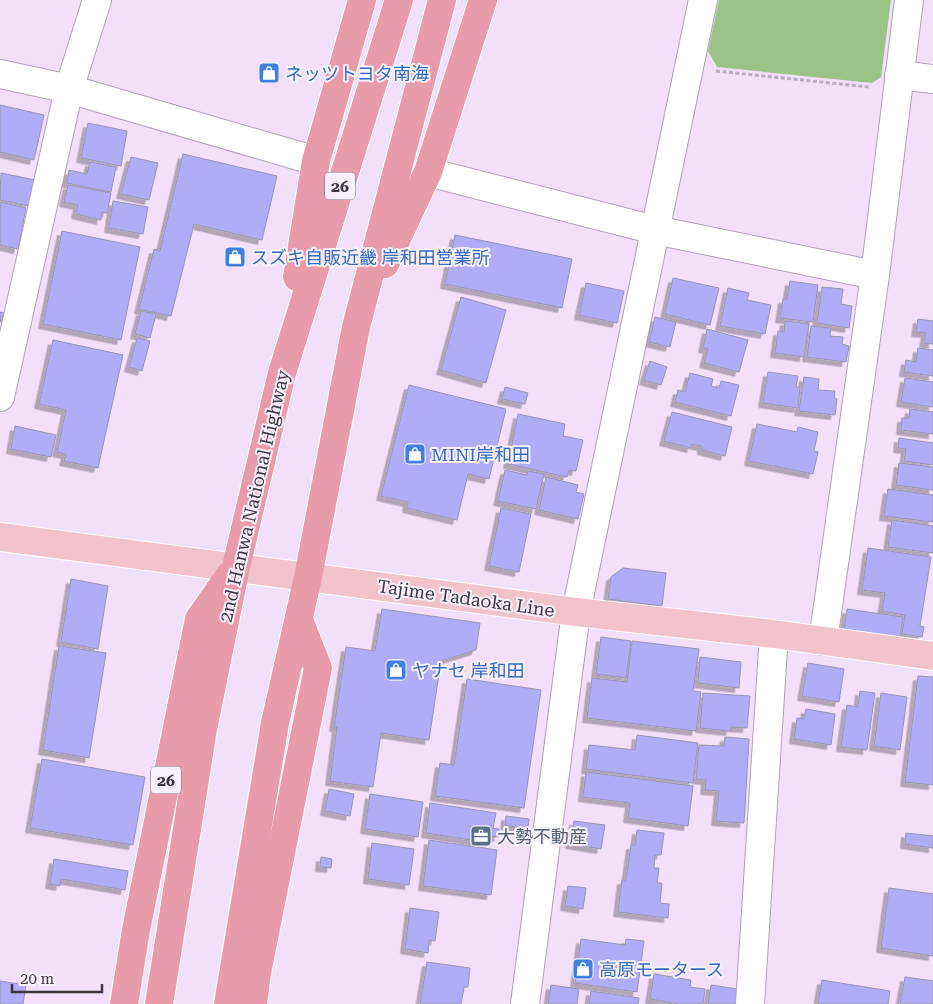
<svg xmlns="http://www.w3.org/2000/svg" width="933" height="1004" font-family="'Roboto Serif','Noto Sans JP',serif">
	<defs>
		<filter id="shadow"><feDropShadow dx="-4.5" dy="4.5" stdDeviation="0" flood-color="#0004"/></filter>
	</defs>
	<rect width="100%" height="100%" fill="#f2dffa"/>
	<!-- green -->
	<path fill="#9ac385" d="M719 0H891L881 77 872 83 717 67 708 51Z"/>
	<!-- building -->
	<g fill="#b1acf7" stroke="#9695b1" filter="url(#shadow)">
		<path d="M0 105 44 115 34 160 0 152Z"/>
		<path d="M88 123 127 131 121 166 81 158Z"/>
		<path d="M183 154 277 176 262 240 194 224 171 316 139 309 154 249 160 251Z"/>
		<path d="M131 157 158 163 149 200 121 194Z"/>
		<path d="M90 162 116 167 111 192 67 183 69 170 87 174Z"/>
		<path d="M1 173 35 180 29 206 0 200Z"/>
		<path d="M68 185 111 193 107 213 102 212 101 220 76 214 78 205 64 202Z"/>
		<path d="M113 201 148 207 143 234 109 228Z"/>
		<path d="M0 202 26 208 18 249 0 245Z"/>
		<path d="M62 231 140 247 121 340 43 324Z"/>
		<path d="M455 235 572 259 562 308 445 284Z"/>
		<path d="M673 278 719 288 710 325 665 314Z"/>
		<path d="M790 281 818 285 813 322 780 318 783 299H787Z"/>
		<path d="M586 283 624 291 617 323 579 315Z"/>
		<path d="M822 287 843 289 841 304 852 306 849 328 817 323Z"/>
		<path d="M728 288 749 293 747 300 771 305 765 334 720 326Z"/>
		<path d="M461 297 506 310 486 383 441 370Z"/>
		<path d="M141 311 156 314 150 338 135 334Z"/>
		<path d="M0 312 4 313 1 322H0Z"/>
		<path d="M655 317 676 322 670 347 649 342Z"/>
		<path d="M918 319 933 321V344L924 343 926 333 916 332Z"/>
		<path d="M785 321 809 324 804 357 775 353 778 331 784 332Z"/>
		<path d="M811 326 831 328 830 336 843 337 842 344 849 346 846 362 807 357Z"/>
		<path d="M707 329 748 340 739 372 704 363 708 349 703 348Z"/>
		<path d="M137 338 150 341 142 371 129 367Z"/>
		<path d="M53 340 123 355 98 468 64 461 66 454 57 452 66 410 39 404Z"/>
		<path d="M918 348 933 350V376L904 372 906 360 916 362Z"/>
		<path d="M650 361 667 367 661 385 644 380Z"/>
		<path d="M768 372 798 376 796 387H800L798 408 763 403Z"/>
		<path d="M690 373 713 379 711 386 719 388 721 381 739 385 731 416 675 402 678 390 685 392Z"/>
		<path d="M804 377 819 379 818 390 835 391 834 398 837 399 835 415 799 411Z"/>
		<path d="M905 378 933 382V407L901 402Z"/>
		<path d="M409 385 506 409 489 479 468 474 457 520 407 508 408 502 381 496Z"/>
		<path d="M505 387 528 393 525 404 502 399Z"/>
		<path d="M910 409 933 412V434L901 430 902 418H909Z"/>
		<path d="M672 412 732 427 725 456 702 450V446L692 444 691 448 664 441Z"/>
		<path d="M518 414 565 424 563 436 583 440 576 471 569 470 567 477 508 464Z"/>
		<path d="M757 424 797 432 798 427 818 432 814 451 818 452 813 474 749 461Z"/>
		<path d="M15 426 56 435 51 457 11 449Z"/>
		<path d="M899 438 933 443V465L904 461 906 449 898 448Z"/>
		<path d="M899 463 933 467V490L896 485Z"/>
		<path d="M505 470 527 475 528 471 544 474 536 509 498 501Z"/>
		<path d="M546 477 578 485 576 492 584 494 578 519 539 510Z"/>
		<path d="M888 489 933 495V522L884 516Z"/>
		<path d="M501 508 531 514 519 572 489 566Z"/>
		<path d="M892 520 933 526V553L888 547Z"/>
		<path d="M868 548 931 557 920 626 924 627 922 637 902 634 905 615 882 611 885 593 862 590Z"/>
		<path d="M623 568 666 573 662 606 608 599 611 577Z"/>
		<path d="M71 579 108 586 98 649 61 642Z"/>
		<path d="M382 609 480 623 476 650 441 661 429 740 381 733 373 787 330 781 337 727H334L346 647 375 651Z"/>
		<path d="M847 609 903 617 900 638 844 630Z"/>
		<path d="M601 637 631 641 626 678 596 674Z"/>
		<path d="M632 641 699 649 693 691 701 692 696 731 587 718 592 678 627 682Z"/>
		<path d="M59 646 106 653 89 758 43 750Z"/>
		<path d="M700 657 741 662 739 688 698 683Z"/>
		<path d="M808 663 844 669 839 702 802 696Z"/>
		<path d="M918 676 933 677V785L905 782Z"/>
		<path d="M467 679 541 690 524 808 435 796 440 763 454 765Z"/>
		<path d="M860 691 875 693 867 750 841 747 847 705 858 707Z"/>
		<path d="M703 693 750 696 747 728 731 727 730 731 700 728Z"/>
		<path d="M881 693 907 697 900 750 874 746Z"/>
		<path d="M806 709 835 714 831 745 794 739 797 718 804 719Z"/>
		<path d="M637 735 698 743 693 783 586 769 589 745 635 750Z"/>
		<path d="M725 737 749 739 744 823 716 821 719 791 705 790 706 780 696 779 699 745 724 746Z"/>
		<path d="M42 759 145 777 133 845 30 828Z"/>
		<path d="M586 772 693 786 688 826 628 818 630 803 583 797Z"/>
		<path d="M329 789 354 794 350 816 325 811Z"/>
		<path d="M370 794 423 802 418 837 365 829Z"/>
		<path d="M430 803 496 813 493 828 499 829 498 837 491 836 490 843 426 833Z"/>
		<path d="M506 816 529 819 528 829 505 825Z"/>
		<path d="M574 821 605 825 601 849 570 844Z"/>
		<path d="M637 830 664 833 661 855H655L654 868H659L657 883H662L660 903 669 904 668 918 618 912 622 880H626L631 845H635Z"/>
		<path d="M906 833 933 836V848L905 844Z"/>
		<path d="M429 840 497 850 491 895 423 886Z"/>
		<path d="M372 843 414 849 409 885 368 879Z"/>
		<path d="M321 857 332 859 331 868 320 867Z"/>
		<path d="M54 859 128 871 125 890 61 879 60 886 50 884Z"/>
		<path d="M568 886 586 888 583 909 565 906Z"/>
		<path d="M889 888 933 894V956L881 948Z"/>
		<path d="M410 908 439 912 435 941 429 940 428 953 405 949Z"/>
		<path d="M581 939 625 945 626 939 644 941 637 992 575 983Z"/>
		<path d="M427 962 470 968 468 987H464L461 1004H420Z"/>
		<path d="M654 974 691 980 690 987 705 989 703 1004H680L650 999Z"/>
		<path d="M905 977 933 981V1004H900Z"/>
		<path d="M822 980 890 991 888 1004H818Z"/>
		<path d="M0 981 26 985 23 1004H0Z"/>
		<path d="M551 985 579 989 577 1004H548Z"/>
		<path d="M711 985 738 989 736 1004H708Z"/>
		<path d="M591 991 639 998 638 1004H589Z"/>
	</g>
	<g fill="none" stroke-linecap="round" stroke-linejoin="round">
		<!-- minor casing -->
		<g stroke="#b2a0ba" stroke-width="30">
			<g id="minor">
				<path d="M0 74 69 89 316 161"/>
				<path d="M899 75 933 79"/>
				<path d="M428 172 655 230 875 275"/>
				<path d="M0 397 69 89 97 0"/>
				<path d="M823 641 875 275 909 0"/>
				<path d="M525 1004 576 612 703 0"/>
				<path d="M750 1004 774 634"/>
			</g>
		</g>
		<!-- major casing -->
		<g stroke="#fff" stroke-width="30">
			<path id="major" d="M0 537 576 612 774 634 933 656"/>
		</g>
		<!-- highway casing -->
		<g stroke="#fff" stroke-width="30">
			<g id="highway">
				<path d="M385 264 428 172 483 0"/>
				<path d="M297 277 316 161 362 0"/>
				<path d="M124 1004 136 930 199 619 230 575"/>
				<path d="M159 1004 203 729 236 567 282 373 399 0"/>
				<path d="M228 1004 275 723 308 577 356 327 442 0"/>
				<path d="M253 1004 257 973 318 668 299 620"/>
			</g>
		</g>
		<!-- path -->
		<path stroke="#bbabc1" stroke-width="3" stroke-dasharray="4 2.5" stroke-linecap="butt" d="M716 71 869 87"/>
		<!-- minor -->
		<use href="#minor" stroke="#fff" stroke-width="28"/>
		<!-- major -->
		<use href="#major" stroke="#f1c4cd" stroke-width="28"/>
		<!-- highway -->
		<use href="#highway" stroke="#e89cab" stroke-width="28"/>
	</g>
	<!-- icons -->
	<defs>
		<g id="shop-square" transform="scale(1.125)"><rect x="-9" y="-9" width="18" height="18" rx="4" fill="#3f7fe0" stroke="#f8f1fc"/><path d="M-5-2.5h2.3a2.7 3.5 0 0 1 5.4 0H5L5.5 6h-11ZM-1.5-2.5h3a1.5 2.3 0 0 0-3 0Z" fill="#fff"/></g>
		<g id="office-square" transform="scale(1.125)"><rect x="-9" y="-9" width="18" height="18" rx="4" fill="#5c6f8a" stroke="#f8f1fc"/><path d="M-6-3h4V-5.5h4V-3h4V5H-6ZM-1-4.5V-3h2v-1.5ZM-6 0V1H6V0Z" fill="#fff"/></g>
	</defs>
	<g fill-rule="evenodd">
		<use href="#shop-square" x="269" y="73"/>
		<use href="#shop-square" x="235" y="257"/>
		<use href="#shop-square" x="415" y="454"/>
		<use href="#shop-square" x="396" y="670"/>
		<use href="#office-square" x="481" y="836"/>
		<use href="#shop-square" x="583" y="969"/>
	</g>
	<g text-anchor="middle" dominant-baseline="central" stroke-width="4" stroke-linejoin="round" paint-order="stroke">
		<!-- shield labels -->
		<g fill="#f8f1fc" stroke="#756d78" stroke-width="1">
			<rect x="325" y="172.5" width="30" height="27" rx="4"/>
			<rect x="151" y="766.5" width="30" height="27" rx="4"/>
		</g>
		<g font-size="16" font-weight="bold" fill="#3d3540">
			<text x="340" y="186">26</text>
			<text x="166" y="780">26</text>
		</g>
		<!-- shop labels -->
		<g font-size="18" fill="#366cbe" stroke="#f8f1fc" text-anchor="start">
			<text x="285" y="73">ネッツトヨタ南海</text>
			<text x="251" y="257">スズキ自販近畿 岸和田営業所</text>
			<text x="431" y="454">MINI岸和田</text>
			<text x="412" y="670">ヤナセ 岸和田</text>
			<text x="599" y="969">高原モータース</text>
		</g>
		<!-- street labels -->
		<g font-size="18" fill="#3d3540" stroke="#f8f1fc">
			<text transform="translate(254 496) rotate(-77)">2nd Hanwa National Highway</text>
			<text transform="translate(466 598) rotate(8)">Tajime Tadaoka Line</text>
		</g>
		<!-- service labels -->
		<g font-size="18" fill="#4e5e75" stroke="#f8f1fc" text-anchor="start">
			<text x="497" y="836">大勢不動産</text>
		</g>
	</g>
	<!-- scale -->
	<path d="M12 984v8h90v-8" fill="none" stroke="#3d3540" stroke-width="2.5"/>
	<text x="20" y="984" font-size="15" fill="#3d3540" stroke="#f8f1fc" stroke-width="4" paint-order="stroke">20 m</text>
</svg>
